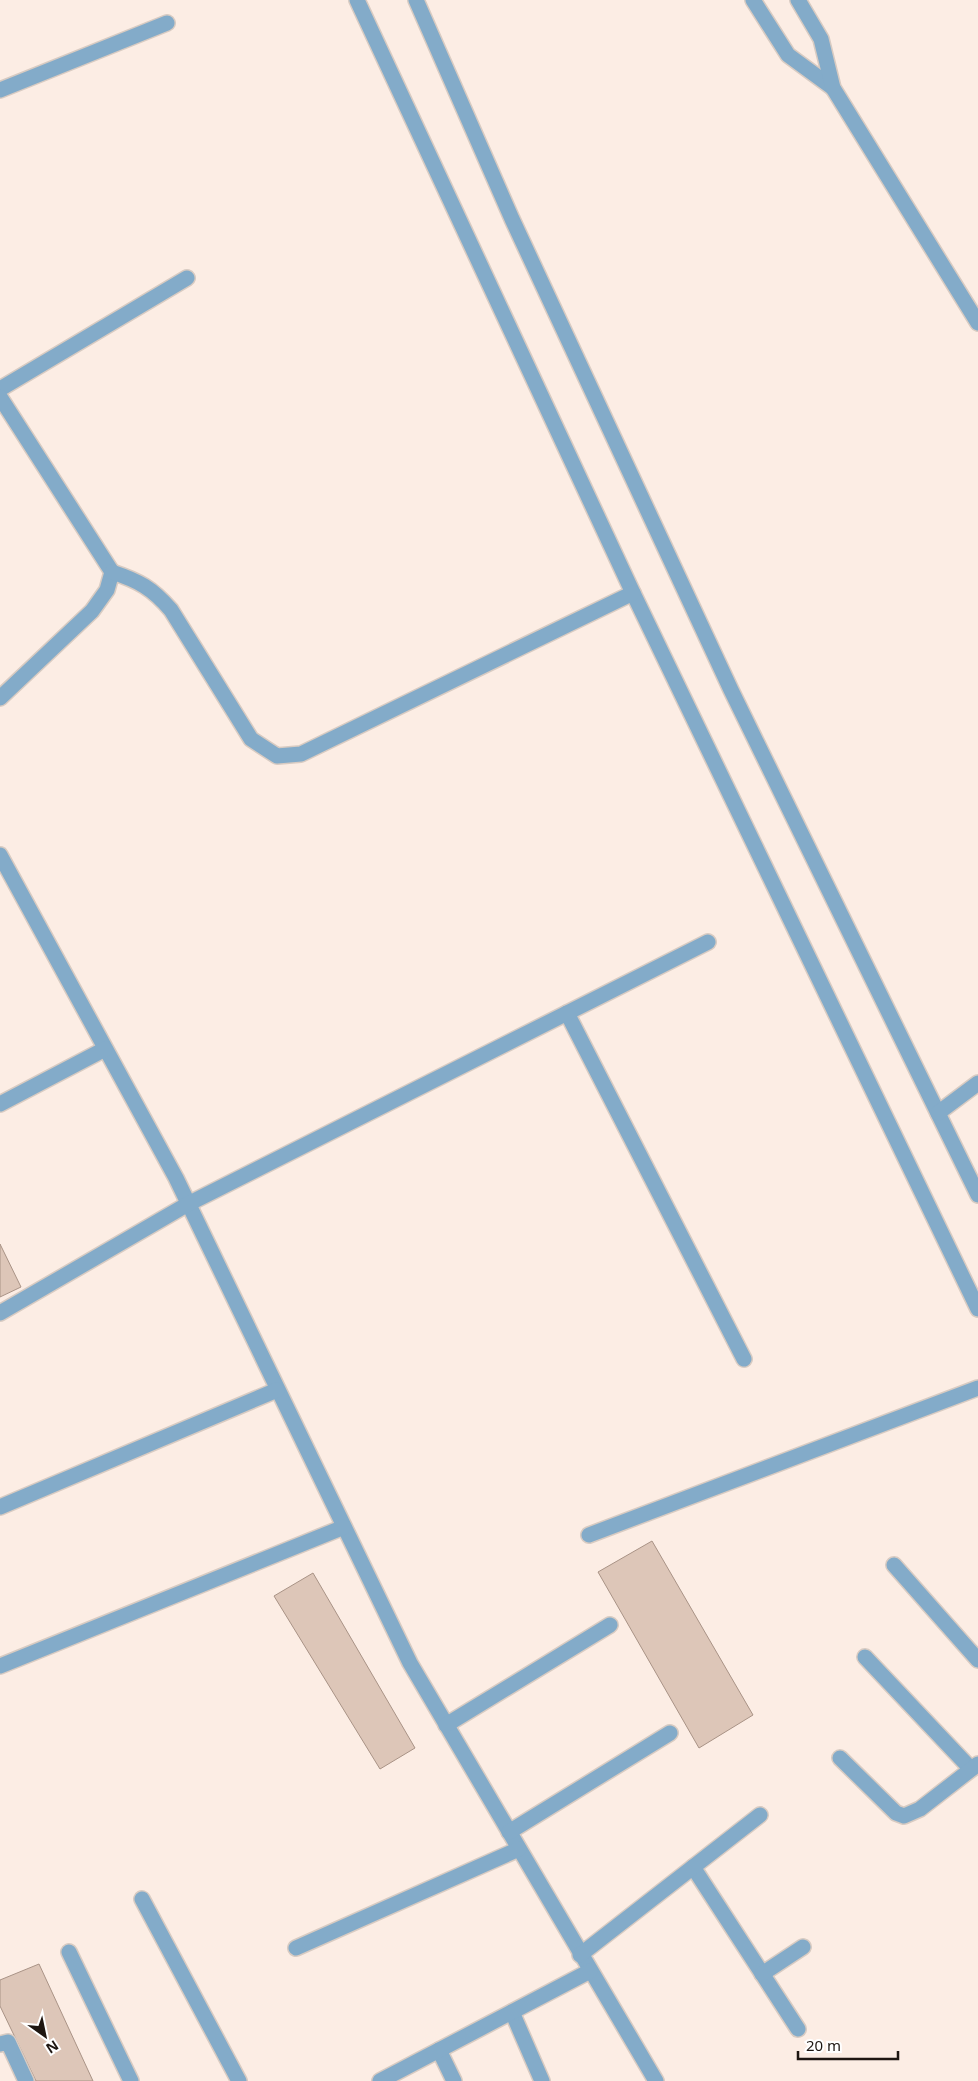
<svg xmlns="http://www.w3.org/2000/svg" width="978" height="2081" font-family="'Noto Sans',sans-serif">
	<rect width="100%" height="100%" fill="#fcede4"/>
	<!-- building -->
	<g fill="#ddc6b8" stroke="#a99386">
		<path d="M0 1244 21 1287 0 1297Z"/>
		<path d="M652 1541 753 1715 699 1748 598 1572Z"/>
		<path d="M313 1573 415 1748 380 1769 274 1596Z"/>
		<path d="M39 1964 93 2081H36L0 2006V1980Z"/>
	</g>
	<g fill="none" stroke-linecap="round" stroke-linejoin="round">
		<!-- minor casing -->
		<g stroke="#d8cbc2" stroke-width="18">
			<g id="minor">
				<path d="M357 0 633 593 978 1309"/>
				<path d="M416 0 512 219 731 690 978 1195"/>
				<path d="M753 0 788 55 833 88"/>
				<path d="M798 0 821 39 833 88 978 323"/>
				<path d="M0 90 167 23"/>
				<path d="M0 389 187 278"/>
				<path d="M0 397 112 572 107 590 92 611 0 698"/>
				<path d="M112 572C139 581 152 588 171 610L251 739 277 756 301 754 633 593"/>
				<path d="M0 855 176 1178 410 1663 656 2081"/>
				<path d="M567 1013 744 1359"/>
				<path d="M0 1104 105 1049"/>
				<path d="M938 1113 978 1083"/>
				<path d="M0 1313 188 1204 708 942"/>
				<path d="M0 1507 277 1390"/>
				<path d="M589 1535 978 1388"/>
				<path d="M894 1565 978 1660"/>
				<path d="M865 1657 971 1769"/>
				<path d="M0 1666 344 1527"/>
				<path d="M446 1725 610 1625"/>
				<path d="M840 1758 896 1813 904 1816 920 1809 978 1764"/>
				<path d="M509 1832 670 1733"/>
				<path d="M693 1867 798 2029"/>
				<path d="M142 1899 239 2081"/>
				<path d="M296 1948 519 1849"/>
				<path d="M69 1952 131 2081"/>
				<path d="M580 1955 760 1815"/>
				<path d="M762 1974 803 1947"/>
				<path d="M512 2012 542 2081"/>
				<path d="M0 2044 8 2042 26 2081"/>
				<path d="M439 2050 454 2081"/>
				<path d="M380 2081 590 1971"/>
			</g>
		</g>
		<!-- minor -->
		<use href="#minor" stroke="#83abc9" stroke-width="15"/>
	</g>
	<!-- north arrow -->
	<g transform="translate(45 2036) rotate(147)" stroke="#ffffff" stroke-width="4" paint-order="stroke">
	<path d="M0-4L9 19L0 12L-9 19Z" fill="#1e1611"/>
	<text y="-8" font-size="14" font-weight="bold" text-anchor="middle" fill="#1e1611">N</text>
	</g>
	<!-- scale -->
	<path d="M798 2051v8h100v-8" fill="none" stroke="#1e1611" stroke-width="2.5"/>
	<text x="806" y="2051" font-size="15" fill="#1e1611" stroke="#ffffff" stroke-width="4" paint-order="stroke">20 m</text>
</svg>
